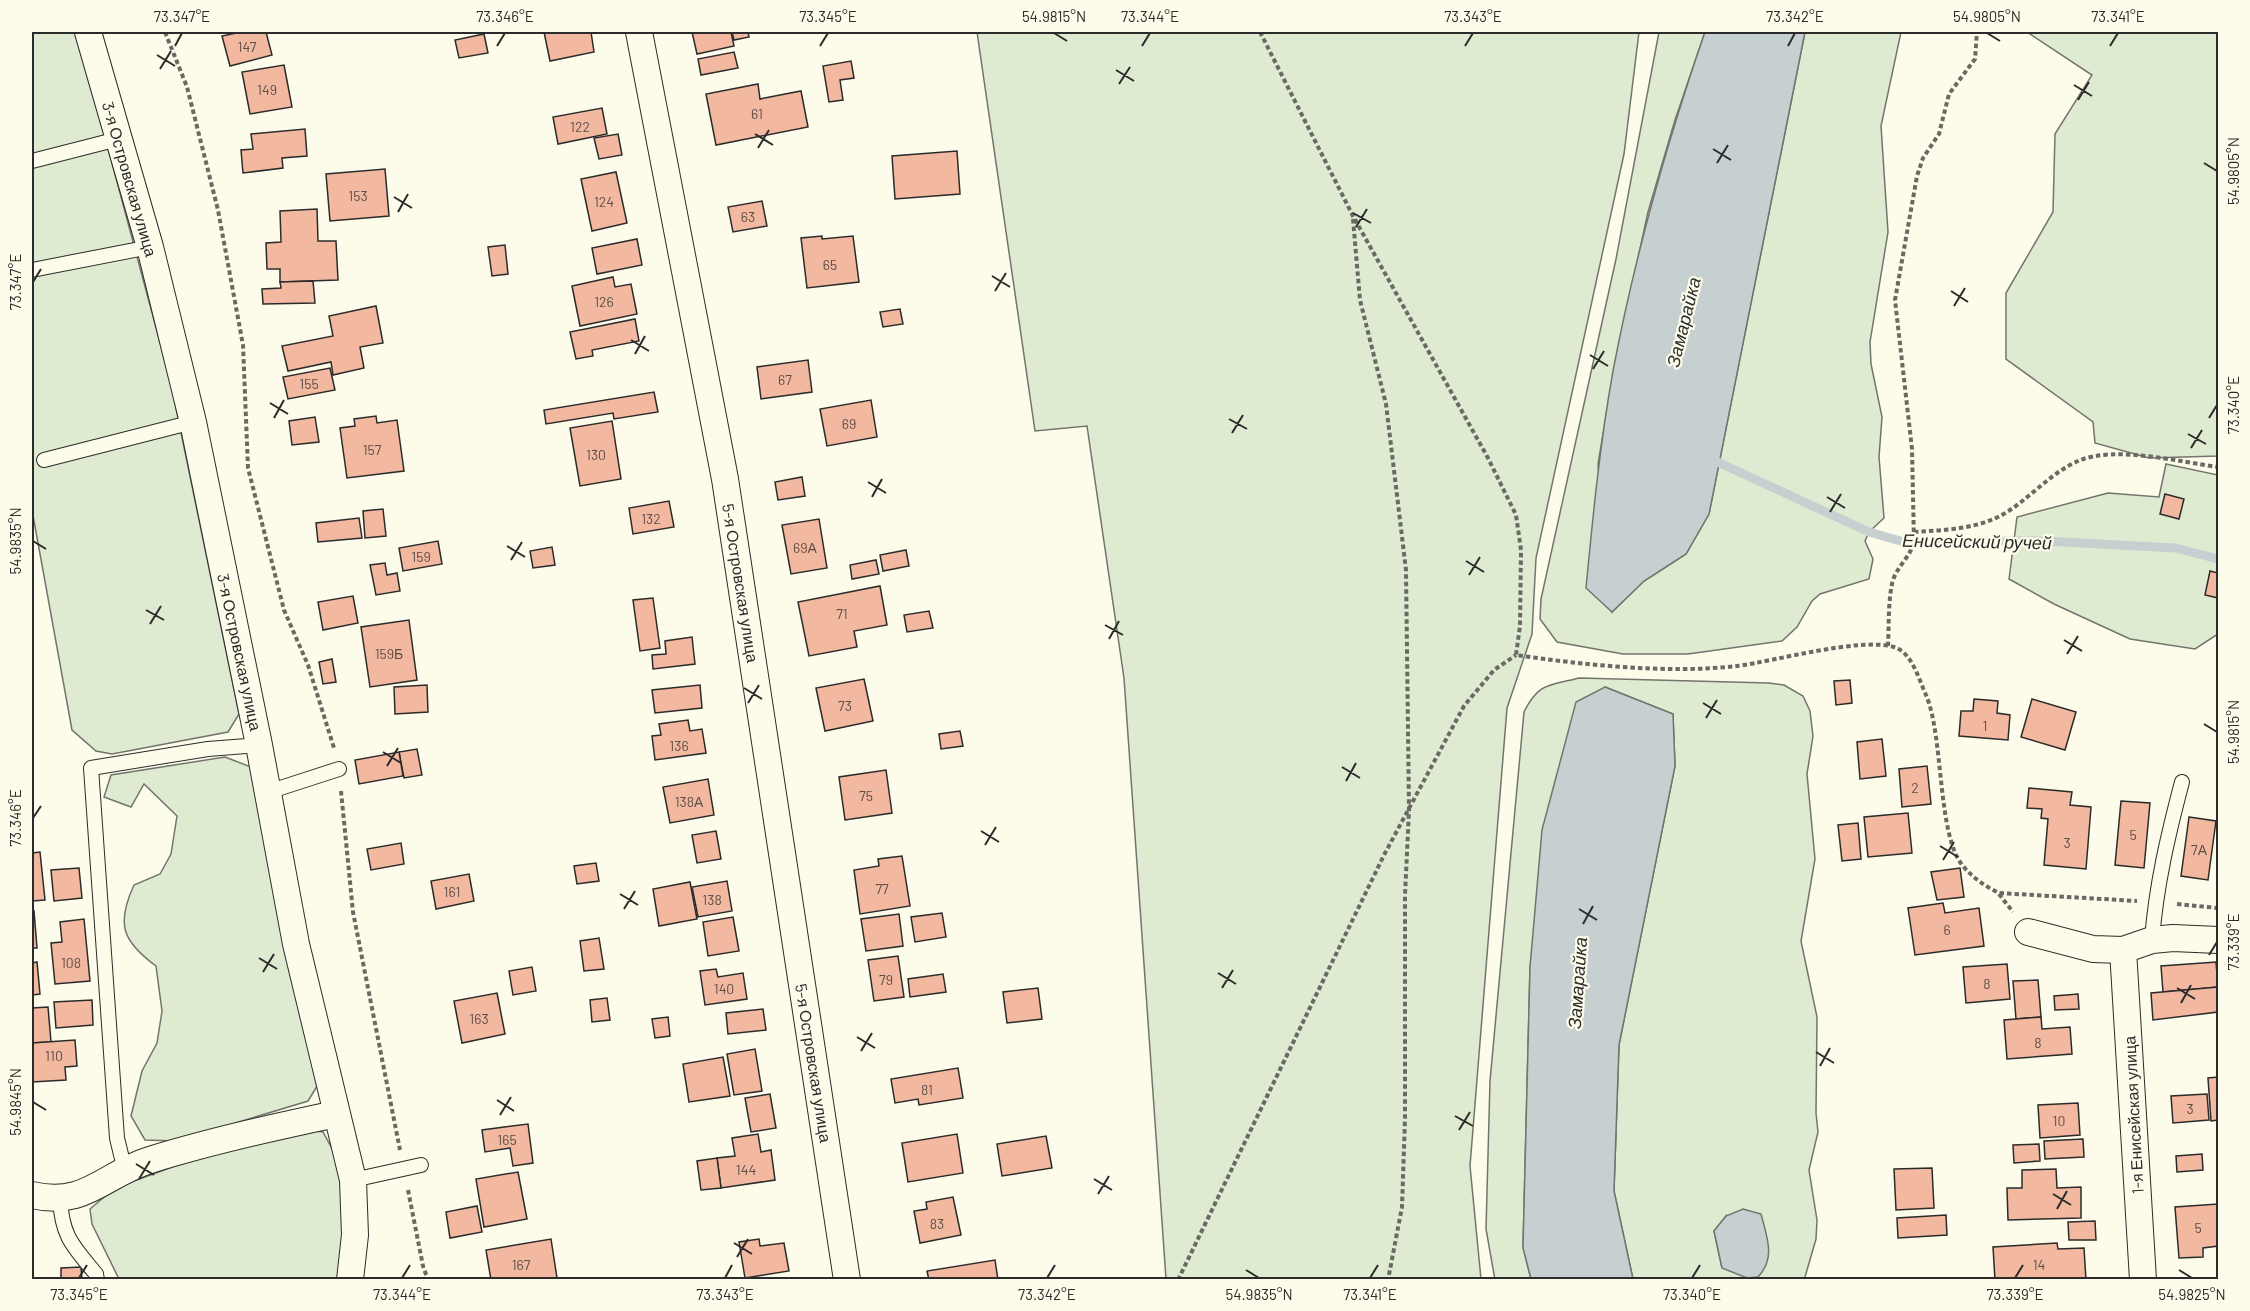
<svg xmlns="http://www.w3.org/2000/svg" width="2250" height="1311" font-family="Barlow,sans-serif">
	<rect width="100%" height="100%" fill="#fdfbea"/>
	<!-- green -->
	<g fill="#deebd1" stroke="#74746e" stroke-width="1.5" fill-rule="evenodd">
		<path d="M32 32H77L171 384 239 714 228 732 112 754 96 751 72 730 32 510Z"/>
		<path d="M977 32H1639L1624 154 1536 558 1532 634 1507 708 1470 1166 1481 1279H1166L1124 678 1087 426 1035 431Z"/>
		<path d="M1659 32H1705L1675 120 1648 212 1614 369 1598 464 1612 612 1644 581 1686 554 1709 514 1805 32H1901L1881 126 1888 232 1870 342 1871 364 1882 417 1879 457 1884 518 1869 532 1865 541 1873 559 1869 579 1820 594 1812 601 1797 627 1782 641 1688 654H1623L1557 642 1540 619 1541 599 1616 259Z"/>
		<path d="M2027 32H2218V456L2149 458 2095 443 2093 422 2006 359V293L2053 212 2055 134 2092 75Z"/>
		<path d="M2166 464 2218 475V634L2195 649 2130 639 2054 604 2009 579 2017 517 2108 493 2159 497Z"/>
		<path d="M1579 678 1769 683 1784 685 1803 696 1810 711 1813 736 1807 774 1815 859 1801 941 1817 1017 1816 1113 1818 1132 1809 1170 1817 1220 1816 1239 1805 1277 1807 1279H1633L1614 1191 1619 1045 1675 766 1673 714 1605 687 1530 967 1523 1247 1531 1279 1495 1280 1486 1229 1490 1081 1524 712C1539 682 1549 686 1579 678ZM1726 1216 1722 1268 1714 1231Z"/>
		<path d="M225 757 251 767 319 1083 308 1101 176 1141 145 1140 131 1116 142 1071 157 1043 162 1011 156 966C122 941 116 924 134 885L160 874 171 854 177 816 144 784 131 807 104 797 111 775Z"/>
		<path d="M303 1129 323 1132 337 1158 344 1199 342 1279H119L92 1224 90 1209 115 1188 175 1166Z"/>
	</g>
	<!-- water -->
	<g fill="#c7d0d0" stroke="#74746e" stroke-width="1.5">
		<path d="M1705 32H1805L1709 514 1686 554 1644 581 1612 612 1586 588C1593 515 1600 443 1613 371 1635 255 1667 142 1705 32Z"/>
		<path d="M1605 687 1673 714 1675 766 1619 1045 1614 1191 1633 1279H1531L1523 1248 1530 967 1542 830 1576 702Z"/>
		<path d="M1743 1209 1761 1214C1767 1237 1776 1258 1758 1277L1747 1278 1722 1268 1714 1231 1726 1216Z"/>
	</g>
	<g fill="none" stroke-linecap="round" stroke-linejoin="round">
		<!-- stream -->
		<path stroke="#c7d0d0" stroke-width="9" d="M1709 458 1869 532 1904 542 2043 541 2176 548 2218 559"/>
	</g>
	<!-- building -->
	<g fill="#f2b8a0" stroke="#2b2b2b" stroke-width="1.5">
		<path d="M241 32H266L272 55 230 66 222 36Z"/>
		<path d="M544 32H591L594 52 550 61Z"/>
		<path d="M692 32H731L734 46 697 54Z"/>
		<path d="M732 32H748L749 37 734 40Z"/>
		<path d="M484 34 488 53 459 58 455 40Z"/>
		<path d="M734 52 738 68 701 75 698 59Z"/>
		<path d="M851 61 854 78 840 80 843 100 829 102 823 66Z"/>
		<path d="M284 65 292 107 250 114 242 72Z"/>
		<path d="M758 84 760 99 801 91 808 127 716 145 706 94Z"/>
		<path d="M602 108 607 134 558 144 553 117Z"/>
		<path d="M305 129 307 156 282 158 283 168 243 173 241 150 253 149 251 134Z"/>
		<path d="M618 134 622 155 599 159 594 138Z"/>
		<path d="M957 151 960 194 895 199 892 156Z"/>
		<path d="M385 169 389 216 330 221 326 174Z"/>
		<path d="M616 172 627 223 592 231 581 179Z"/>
		<path d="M762 201 767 226 733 232 728 207Z"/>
		<path d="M317 209 318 241H336L338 280 280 282V269H267L266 243 281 242 280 211Z"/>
		<path d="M822 236V239L853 236 859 282 807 288 801 238Z"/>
		<path d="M637 239 642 265 597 274 592 248Z"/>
		<path d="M505 245 508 274 492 276 488 247Z"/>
		<path d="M613 277 615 287 631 284 637 314 580 326 572 286Z"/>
		<path d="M313 281 315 303 263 304 262 289 281 288 280 282Z"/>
		<path d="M376 306 383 343 360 347 364 368 333 375 331 362 288 371 282 346 333 336 329 316Z"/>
		<path d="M900 309 903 324 883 327 880 312Z"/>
		<path d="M635 319 639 341 592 350 593 356 576 359 570 332Z"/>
		<path d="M808 360 812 392 761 399 757 367Z"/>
		<path d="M330 368 335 390 288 399 283 377Z"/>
		<path d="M654 392 658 412 614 419 613 413 546 424 544 410Z"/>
		<path d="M871 400 877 437 827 446 820 409Z"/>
		<path d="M376 416 377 423 397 420 404 471 347 478 340 428 355 426 354 419Z"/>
		<path d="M315 417 319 442 292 445 289 421Z"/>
		<path d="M612 421 621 479 580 486 570 428Z"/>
		<path d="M802 477 805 496 778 500 775 482Z"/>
		<path d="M2165 494 2184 499 2179 519 2160 514Z"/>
		<path d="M669 501 674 527 633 534 629 508Z"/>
		<path d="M383 509 386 536 365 538 363 511Z"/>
		<path d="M359 518 362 538 318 542 316 523Z"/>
		<path d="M819 519 827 568 791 574 782 525Z"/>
		<path d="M438 541 442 564 403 571 399 548Z"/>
		<path d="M552 547 555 565 533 568 530 551Z"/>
		<path d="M906 550 909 566 883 571 880 555Z"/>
		<path d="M876 560 879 574 852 579 850 565Z"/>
		<path d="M385 563 387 575 397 573 400 591 376 595 370 565Z"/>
		<path d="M2210 571 2218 573V598L2205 595Z"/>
		<path d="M880 586 887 625 854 631 857 647 809 656 798 602Z"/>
		<path d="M353 596 358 623 323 630 318 602Z"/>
		<path d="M653 598 660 648 640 651 633 600Z"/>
		<path d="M929 611 933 628 907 632 904 615Z"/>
		<path d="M409 620 417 680 370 687 361 627Z"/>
		<path d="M692 637 695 664 653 669 652 655 666 654 665 641Z"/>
		<path d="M332 659 336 682 323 684 319 662Z"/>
		<path d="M864 679 873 721 825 731 816 688Z"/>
		<path d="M1850 680 1852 703 1836 705 1834 681Z"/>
		<path d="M427 685 428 712 395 714 394 687Z"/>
		<path d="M700 685 702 708 655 713 652 690Z"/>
		<path d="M1974 699 1998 701 1997 713 2010 715 2008 740 1959 736 1961 711H1973Z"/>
		<path d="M2032 699 2076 712 2065 750 2021 737Z"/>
		<path d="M688 720 690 731 702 729 706 753 655 760 652 736 661 735 659 724Z"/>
		<path d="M960 731 963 746 941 749 939 734Z"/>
		<path d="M1882 739 1886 776 1860 779 1857 742Z"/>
		<path d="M417 749 422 775 404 778 399 752Z"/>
		<path d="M399 752 403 776 359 784 355 760Z"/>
		<path d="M1927 766 1931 804 1902 807 1899 769Z"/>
		<path d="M886 770 892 813 845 820 839 777Z"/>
		<path d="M708 779 714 815 670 823 663 787Z"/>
		<path d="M2029 788 2072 792 2070 805 2091 807 2086 869 2044 865 2048 819 2041 818 2042 809 2027 808Z"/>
		<path d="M2121 801 2150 803 2144 868 2115 865Z"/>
		<path d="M1908 813 1912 853 1868 857 1864 817Z"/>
		<path d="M2189 817 2216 821 2208 880 2181 876Z"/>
		<path d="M1858 823 1861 859 1842 861 1838 825Z"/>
		<path d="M716 831 721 859 697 863 692 835Z"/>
		<path d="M401 843 404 864 371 870 367 849Z"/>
		<path d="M40 852 45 900 32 901V853Z"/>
		<path d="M902 856 910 906 860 914 854 870 879 866 878 859Z"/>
		<path d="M596 863 599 881 577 884 574 866Z"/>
		<path d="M79 868 82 898 54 901 51 870Z"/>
		<path d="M1960 868 1964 897 1937 900 1931 872Z"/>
		<path d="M469 874 474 901 436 909 431 881Z"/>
		<path d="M727 881 732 911 698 917 692 887Z"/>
		<path d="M690 882 697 919 659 926 653 889Z"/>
		<path d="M1943 903 1945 913 1979 908 1984 946 1915 955 1908 908Z"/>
		<path d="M34 911 37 948H32V912Z"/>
		<path d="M942 913 946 937 915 942 911 917Z"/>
		<path d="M899 914 903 946 866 951 861 919Z"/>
		<path d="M733 917 739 951 708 956 703 922Z"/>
		<path d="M84 919 90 981 55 984 51 943 62 942 60 922Z"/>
		<path d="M599 938 604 969 584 971 580 941Z"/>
		<path d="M898 956 904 997 874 1001 868 960Z"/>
		<path d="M37 962 40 994 32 995V963Z"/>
		<path d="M2216 962 2218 987 2163 992 2161 966Z"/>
		<path d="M2007 964 2010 999 1966 1003 1963 967Z"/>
		<path d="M532 967 536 991 513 995 509 971Z"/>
		<path d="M716 969 718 977 743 973 747 999 705 1005 700 971Z"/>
		<path d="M943 974 946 992 910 997 908 979Z"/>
		<path d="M2038 980 2041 1017 2016 1019 2013 981Z"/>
		<path d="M2218 987V1012L2153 1020 2151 993Z"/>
		<path d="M1038 988 1042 1019 1007 1023 1003 992Z"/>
		<path d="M497 993 505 1034 462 1043 454 1001Z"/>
		<path d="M2078 994 2079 1009 2055 1010 2054 996Z"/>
		<path d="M607 998 610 1020 592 1022 590 1000Z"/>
		<path d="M92 1000 93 1025 56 1028 54 1002Z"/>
		<path d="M48 1007 51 1042 32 1043V1008Z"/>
		<path d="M763 1009 766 1030 728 1034 726 1013Z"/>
		<path d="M668 1017 670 1036 655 1038 652 1019Z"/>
		<path d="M2041 1017 2042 1029 2070 1027 2072 1054 2007 1059 2004 1020Z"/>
		<path d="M75 1040 77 1066 65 1067 66 1080 32 1082V1043Z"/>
		<path d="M755 1049 762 1091 734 1095 727 1054Z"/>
		<path d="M723 1057 730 1096 689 1102 683 1064Z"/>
		<path d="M958 1068 963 1098 919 1105 918 1099 895 1103 891 1079Z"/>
		<path d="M2218 1077V1120L2211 1121 2208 1078Z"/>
		<path d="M770 1094 776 1128 751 1132 745 1098Z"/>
		<path d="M2207 1094 2209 1120 2173 1123 2171 1096Z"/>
		<path d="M2078 1103 2080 1135 2040 1138 2038 1105Z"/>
		<path d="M528 1124 533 1163 513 1166 510 1148 485 1152 482 1130Z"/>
		<path d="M758 1134 761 1152 771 1150 775 1180 721 1188 717 1158 735 1156 732 1138Z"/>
		<path d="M957 1134 963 1173 908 1182 902 1143Z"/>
		<path d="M1046 1136 1052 1168 1002 1176 997 1144Z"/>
		<path d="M2083 1139 2084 1157 2045 1159 2044 1141Z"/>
		<path d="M2039 1144 2040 1161 2014 1163 2013 1145Z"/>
		<path d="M2202 1154 2203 1170 2177 1172 2176 1156Z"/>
		<path d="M717 1158 721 1188 701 1190 697 1161Z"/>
		<path d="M1932 1168 1934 1208 1896 1210 1894 1169Z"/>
		<path d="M2056 1169 2057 1188 2081 1187V1218L2008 1220 2007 1188H2022V1170Z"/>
		<path d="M518 1172 527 1219 484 1227 476 1179Z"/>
		<path d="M953 1197 961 1235 920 1243 914 1211 927 1209 926 1202Z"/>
		<path d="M2218 1204V1246L2203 1248V1257L2179 1258 2175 1207Z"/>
		<path d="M477 1206 482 1232 450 1238 446 1212Z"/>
		<path d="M1946 1215 1947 1235 1898 1238 1897 1218Z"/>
		<path d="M2095 1221 2096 1240H2069L2068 1222Z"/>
		<path d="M551 1239 557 1278 491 1280 486 1250Z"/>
		<path d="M759 1239 760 1246 784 1243 789 1271 745 1278 739 1242Z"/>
		<path d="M2057 1243 2058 1249 2084 1248 2086 1280H1995L1993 1247Z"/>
		<path d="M995 1260 998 1280H929L927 1271Z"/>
		<path d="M81 1267 82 1280H61V1268Z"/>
	</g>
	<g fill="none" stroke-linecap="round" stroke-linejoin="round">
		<!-- lane casing -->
		<g stroke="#2b2b2b" stroke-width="16">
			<g id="lane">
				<path d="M32 161 118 139"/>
				<path d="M32 270 150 247"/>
				<path d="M44 460 193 422"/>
				<path d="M268 792 339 769"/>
				<path d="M2152 940C2156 886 2168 835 2182 782"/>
				<path d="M125 1171 117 1138 91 768 208 749 259 745"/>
				<path d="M353 1180 421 1165"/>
				<path d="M60 1199C62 1237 73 1246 96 1274L97 1280"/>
			</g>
		</g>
		<!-- street casing -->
		<g stroke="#2b2b2b" stroke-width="28">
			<g id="street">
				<path d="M88 32 150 247 193 422 259 745 296 944 353 1180 355 1235 350 1280"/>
				<path d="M639 32 725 479 847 1280"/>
				<path d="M2028 932 2093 949 2123 950 2152 940 2173 938 2218 940"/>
				<path d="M2123 950 2143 1280"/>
				<path d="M32 1195C85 1208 104 1174 150 1160 211 1141 274 1127 336 1114"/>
			</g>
		</g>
		<!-- path -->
		<g stroke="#6a6964" stroke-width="4" stroke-dasharray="4.5 3" stroke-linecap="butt">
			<path d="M165 32 187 87 218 210 243 345 248 468 284 610 308 665 334 748"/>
			<path d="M1260 32 1353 216 1488 458 1516 515 1521 550 1520 626 1516 655C1584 665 1669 674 1737 666 1776 661 1859 637 1894 647 1912 652 1919 680 1926 695 1944 737 1937 836 1963 866 1973 878 1985 886 1999 893L2137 901"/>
			<path d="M1353 219 1360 300 1386 404 1406 570 1409 810 1405 895V1118L1402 1207 1388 1280"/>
			<path d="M1914 532C1946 530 1980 529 2007 512 2032 496 2051 473 2078 461 2115 445 2179 462 2218 467"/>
			<path d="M1888 646C1889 627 1888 603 1892 584 1895 568 1910 558 1914 542L1912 449 1895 300 1917 176 1923 158 1939 134 1949 94 1975 59 1977 32"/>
			<path d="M341 791 353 912 400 1150"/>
			<path d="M1999 894 2013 912"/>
			<path d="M2177 904 2218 908"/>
			<path d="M408 1190 423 1266 428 1280"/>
			<path d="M1178 1280 1384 855 1464 706 1494 670 1516 655"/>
		</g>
		<!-- lane -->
		<use href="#lane" stroke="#fdfbea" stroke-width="14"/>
		<!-- street -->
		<use href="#street" stroke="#fdfbea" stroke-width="26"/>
	</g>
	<!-- ticks -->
	<path fill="none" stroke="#2b2b2b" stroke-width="2" d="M1054 33 1067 41M1987 33 2000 41M175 46 182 33M497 46 505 33M820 46 828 33M1142 46 1150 33M1465 46 1473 33M1788 46 1795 33M2110 46 2118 33M157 55 175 66M160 69 171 51M1116 70 1134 81M1119 84 1130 67M2074 85 2092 96M2078 100 2089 82M755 134 773 145M758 148 769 130M1713 149 1731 160M1717 163 1728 145M2204 163 2217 171M394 197 412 208M398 212 408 194M1353 213 1371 223M1356 227 1367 209M992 276 1010 287M33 282 41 269M995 291 1006 273M1951 291 1968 302M1954 306 1965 288M631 340 649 351M635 354 645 336M1590 355 1608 366M1593 369 1604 351M270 403 288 414M274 418 284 400M2209 418 2217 405M1229 419 1247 429M1232 433 1243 415M2188 434 2206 444M2191 448 2202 430M868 482 886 493M872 497 882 479M1827 497 1845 508M1830 512 1841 494M33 541 46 549M507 546 525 557M511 560 522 542M1466 561 1484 572M1469 575 1480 557M146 610 164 620M150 624 161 606M1105 625 1123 635M1109 639 1119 621M2064 640 2082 651M2067 654 2078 636M744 688 762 699M748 703 759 685M1703 703 1721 714M1706 718 1717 700M2204 724 2217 732M383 752 401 763M387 766 398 748M1342 767 1360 778M1346 781 1356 763M33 818 41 806M981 831 999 842M985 845 996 827M1940 846 1958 857M1943 860 1954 842M620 894 638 905M624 909 635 891M1579 909 1597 920M1583 924 1593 906M2209 955 2217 942M259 958 277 969M263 972 274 954M1218 973 1236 984M1222 988 1233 970M2177 988 2195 999M2181 1003 2191 985M857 1037 875 1048M861 1051 872 1033M1816 1052 1834 1063M1820 1066 1830 1048M497 1100 514 1111M33 1102 46 1110M500 1115 511 1097M1455 1116 1473 1126M1459 1130 1470 1112M136 1164 154 1175M139 1179 150 1161M1094 1179 1112 1190M1098 1194 1109 1176M2053 1194 2071 1205M2057 1209 2067 1191M734 1243 752 1254M737 1257 748 1239M1246 1270 1259 1278M2179 1270 2192 1278M79 1278 87 1265M402 1278 410 1265M725 1278 732 1265M1047 1278 1055 1265M1370 1278 1378 1265M1692 1278 1700 1265M2015 1278 2023 1265"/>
	<g text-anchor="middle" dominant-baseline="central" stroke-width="4.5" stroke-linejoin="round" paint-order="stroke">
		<!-- number labels -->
		<g font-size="14" fill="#5d4e48">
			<text x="247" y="46">147</text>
			<text x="267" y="89">149</text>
			<text x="757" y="113">61</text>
			<text x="580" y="126">122</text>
			<text x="358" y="195">153</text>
			<text x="604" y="201">124</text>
			<text x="748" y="216">63</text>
			<text x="830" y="264">65</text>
			<text x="604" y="301">126</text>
			<text x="785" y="379">67</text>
			<text x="309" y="383">155</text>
			<text x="849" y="423">69</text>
			<text x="372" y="449">157</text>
			<text x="596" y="454">130</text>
			<text x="651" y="518">132</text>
			<text x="805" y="547">69А</text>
			<text x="421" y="556">159</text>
			<text x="842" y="613">71</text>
			<text x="389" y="653">159Б</text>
			<text x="845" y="705">73</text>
			<text x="1985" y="725">1</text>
			<text x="679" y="745">136</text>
			<text x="1915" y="787">2</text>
			<text x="866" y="795">75</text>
			<text x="689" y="801">138А</text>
			<text x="2133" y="834">5</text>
			<text x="2067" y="842">3</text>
			<text x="2199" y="849">7А</text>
			<text x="882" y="888">77</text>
			<text x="452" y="891">161</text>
			<text x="712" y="899">138</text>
			<text x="1947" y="929">6</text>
			<text x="71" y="962">108</text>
			<text x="886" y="979">79</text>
			<text x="1987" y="983">8</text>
			<text x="724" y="988">140</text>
			<text x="479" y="1018">163</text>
			<text x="2038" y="1042">8</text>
			<text x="54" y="1055">110</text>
			<text x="927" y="1089">81</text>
			<text x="2190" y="1108">3</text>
			<text x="2059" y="1120">10</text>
			<text x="507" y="1139">165</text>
			<text x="746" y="1169">144</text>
			<text x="937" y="1223">83</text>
			<text x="2198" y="1227">5</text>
			<text x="521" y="1264">167</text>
			<text x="2039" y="1264">14</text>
		</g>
		<!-- street labels -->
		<g font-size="16" fill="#2b2b2b" stroke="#fdfbea">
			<text transform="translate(130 179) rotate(74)">3-я Островская улица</text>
			<text transform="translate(741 583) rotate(81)">5-я Островская улица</text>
			<text transform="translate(240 652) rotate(78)">3-я Островская улица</text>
			<text transform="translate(814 1063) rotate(81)">5-я Островская улица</text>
			<text transform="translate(2133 1115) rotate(-93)">1-я Енисейская улица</text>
		</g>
		<!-- water labels -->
		<g font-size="18" font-style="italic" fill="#2b2b2b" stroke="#fdfbea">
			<text transform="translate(1683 322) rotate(-76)">Замарайка</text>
			<text transform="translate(1977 541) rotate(1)">Енисейский ручей</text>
			<text transform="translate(1577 983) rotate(-86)">Замарайка</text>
		</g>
	</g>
	<!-- border -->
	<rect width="2250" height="1311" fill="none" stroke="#fdfbea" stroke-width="66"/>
	<rect x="33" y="33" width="2184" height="1245" fill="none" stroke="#2b2b2b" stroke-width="2"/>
	<g font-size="15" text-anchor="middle" fill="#2b2b2b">
		<text x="182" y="22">73.347°E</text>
		<text x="505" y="22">73.346°E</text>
		<text x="828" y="22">73.345°E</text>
		<text x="1054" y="22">54.9815°N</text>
		<text x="1150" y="22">73.344°E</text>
		<text x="1473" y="22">73.343°E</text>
		<text x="1795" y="22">73.342°E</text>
		<text x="1987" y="22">54.9805°N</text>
		<text x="2118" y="22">73.341°E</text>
		<text transform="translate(2234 171) rotate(-90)" y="5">54.9805°N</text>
		<text transform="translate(16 282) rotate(-90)" y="5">73.347°E</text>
		<text transform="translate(2234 405) rotate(-90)" y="5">73.340°E</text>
		<text transform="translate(16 541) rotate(-90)" y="5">54.9835°N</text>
		<text transform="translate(2234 732) rotate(-90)" y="5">54.9815°N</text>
		<text transform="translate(16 818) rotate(-90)" y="5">73.346°E</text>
		<text transform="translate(2234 942) rotate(-90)" y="5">73.339°E</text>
		<text transform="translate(16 1102) rotate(-90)" y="5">54.9845°N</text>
		<text x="79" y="1300">73.345°E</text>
		<text x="402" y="1300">73.344°E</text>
		<text x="725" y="1300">73.343°E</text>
		<text x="1047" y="1300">73.342°E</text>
		<text x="1259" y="1300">54.9835°N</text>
		<text x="1370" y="1300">73.341°E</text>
		<text x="1692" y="1300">73.340°E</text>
		<text x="2015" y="1300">73.339°E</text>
		<text x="2192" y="1300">54.9825°N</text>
	</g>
</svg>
